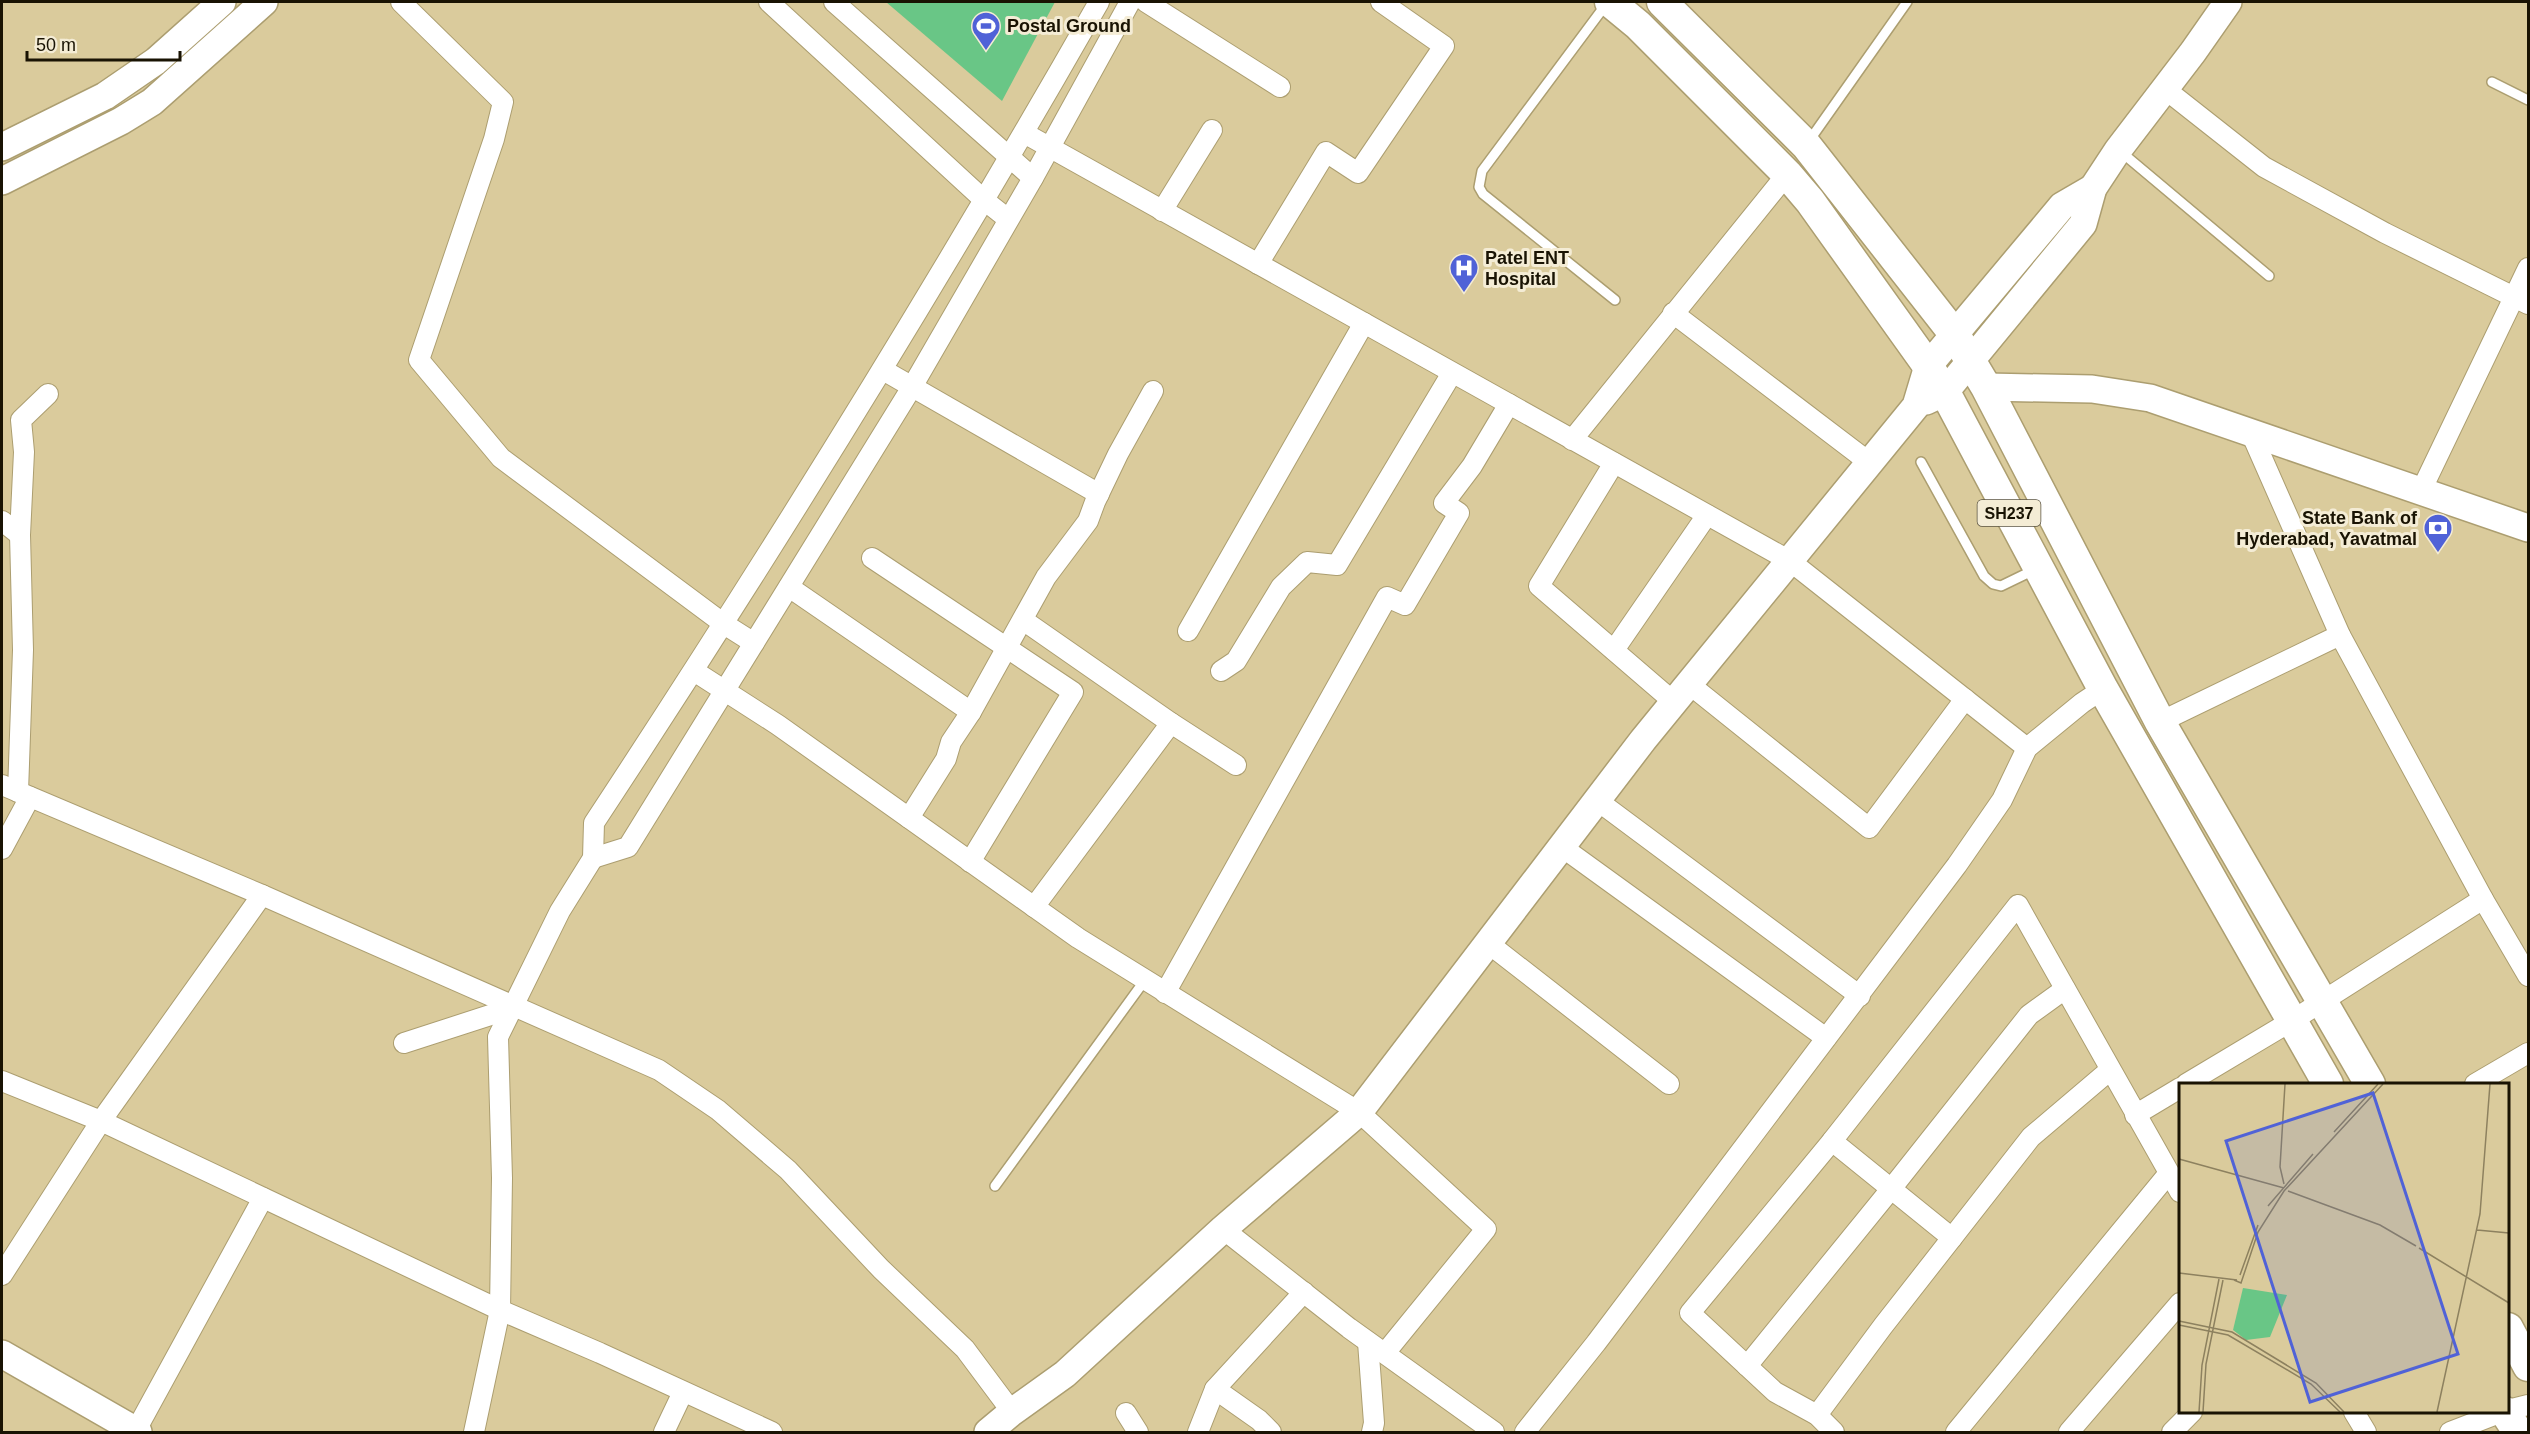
<svg xmlns="http://www.w3.org/2000/svg" width="2530" height="1434" font-family="Helvetica,sans-serif">
	<rect width="100%" height="100%" fill="#dacb9c"/>
	<!-- green -->
	<path fill="#69c686" d="M886 2H1055L1002 101Z"/>
	<g fill="none" stroke-linecap="round" stroke-linejoin="round">
		<!-- lane casing -->
		<g stroke="#ac9e70" stroke-width="12">
			<g id="lane">
				<path d="M1607 3 1482 171 1479 187 1483 194 1615 300"/>
				<path d="M2492 82 2528 100"/>
				<path d="M1809 141 1907 2"/>
				<path d="M2120 151 2269 276"/>
				<path d="M1921 462 1984 576 1993 584 2001 586 2036 569"/>
				<path d="M995 1186 1145 980"/>
			</g>
		</g>
		<!-- street casing -->
		<g stroke="#ac9e70" stroke-width="22">
			<g id="street">
				<path d="M401 2 503 102 494 139 419 360 501 458 724 624 754 643"/>
				<path d="M769 2 984 200 1008 219"/>
				<path d="M834 2 1033 178"/>
				<path d="M1146 2 1280 87"/>
				<path d="M2165 89 2264 167 2385 233 2528 304"/>
				<path d="M1024 133 1790 561 2027 748"/>
				<path d="M1162 211 1212 130"/>
				<path d="M1258 264 1326 152 1358 173 1444 46 1381 2"/>
				<path d="M1673 313 1870 463"/>
				<path d="M883 370 1099 494"/>
				<path d="M2251 433 2340 635 2483 899 2528 976"/>
				<path d="M1572 440 1787 174"/>
				<path d="M1614 463 1539 586 1675 703"/>
				<path d="M2421 491 2528 268"/>
				<path d="M2 521 20 535"/>
				<path d="M872 558 1073 692 970 862"/>
				<path d="M789 587 971 712"/>
				<path d="M1023 620 1171 723 1236 765"/>
				<path d="M1188 631 1364 323"/>
				<path d="M1614 650 1707 515"/>
				<path d="M694 671 778 725 1078 938 1359 1112 1486 1229 1385 1353"/>
				<path d="M1221 671 1236 661 1281 587 1307 562 1337 565 1452 373"/>
				<path d="M1689 684 1869 828 1965 699"/>
				<path d="M2160 722 2340 635"/>
				<path d="M2 785 262 895 659 1070 718 1110 788 1170 881 1269 965 1349 1012 1412"/>
				<path d="M18 792 23 650 20 535 24 452 21 420 48 394"/>
				<path d="M1598 801 1860 996"/>
				<path d="M909 818 946 759 951 742 971 712 1046 577 1088 521 1095 502 1118 454 1153 391"/>
				<path d="M1562 847 1826 1038"/>
				<path d="M2 849 30 797"/>
				<path d="M593 858 628 847 912 387 1033 178 1130 2"/>
				<path d="M1034 907 1171 723"/>
				<path d="M1488 943 1669 1084"/>
				<path d="M1165 993 1387 597 1405 605 1459 513 1444 503 1472 466 1509 404"/>
				<path d="M404 1043 515 1007"/>
				<path d="M2 1081 101 1121 500 1310 600 1353 772 1432"/>
				<path d="M2186 1084 2293 1020 2483 899"/>
				<path d="M2475 1084 2528 1053"/>
				<path d="M2135 1115 2180 1088"/>
				<path d="M1832 1141 1952 1238"/>
				<path d="M1223 1229 1349 1328 1494 1432"/>
				<path d="M2 1275 101 1121 262 895"/>
				<path d="M1368 1342 1374 1423 1372 1432"/>
				<path d="M1747 1366 1891 1189 2029 1015 2065 989"/>
				<path d="M1215 1389 1259 1420 1271 1432"/>
				<path d="M2508 1410 2528 1405"/>
				<path d="M2354 1412 2366 1432"/>
				<path d="M1126 1413 1138 1432"/>
				<path d="M1817 1415 1883 1326 2031 1137 2110 1070"/>
				<path d="M135 1432 263 1198"/>
				<path d="M474 1432 500 1310 502 1178 498 1037 560 911 593 858 594 823C771 554 940 281 1099 2"/>
				<path d="M664 1432 683 1392"/>
				<path d="M1198 1432 1215 1389 1304 1292"/>
				<path d="M1525 1432 1596 1343 1957 865 2002 800 2027 748 2082 703 2103 689"/>
				<path d="M1834 1432 1817 1415 1775 1392 1690 1313 1832 1141 2018 905 2180 1192"/>
				<path d="M1956 1432 2169 1173"/>
				<path d="M2069 1432 2180 1303"/>
				<path d="M2172 1432 2192 1412"/>
				<path d="M2450 1432 2502 1412"/>
			</g>
		</g>
		<!-- secondary casing -->
		<g stroke="#ac9e70" stroke-width="30">
			<g id="secondary">
				<path d="M2 147 105 96 156 61 222 2"/>
				<path d="M2 181 121 121 152 102 264 2"/>
				<path d="M1986 387 2092 389 2150 398 2528 528"/>
				<path d="M1926 401 1945 392 2083 224 2093 188 2118 150 2193 52 2228 2"/>
				<path d="M2 1354 138 1432"/>
				<path d="M988 1432 1012 1412 1065 1374 1223 1229 1359 1112 1643 740 1916 406 1928 366 2062 206 2093 188"/>
			</g>
		</g>
		<!-- primary casing -->
		<g stroke="#ac9e70" stroke-width="33">
			<g id="primary">
				<path d="M1610 2 1638 25 1787 174 1810 201 1928 366 1945 392 2103 689 2328 1084"/>
				<path d="M1662 2 1806 145 1955 335 1986 387 2160 722 2370 1084"/>
				<path d="M2508 1328 2528 1366"/>
				<path d="M2505 1412 2518 1432"/>
			</g>
		</g>
		<!-- lane -->
		<use href="#lane" stroke="#fff" stroke-width="9"/>
		<!-- street -->
		<use href="#street" stroke="#fff" stroke-width="20"/>
		<!-- secondary -->
		<use href="#secondary" stroke="#fff" stroke-width="27"/>
		<!-- primary -->
		<use href="#primary" stroke="#fff" stroke-width="30"/>
	</g>
	<!-- icons -->
	<defs>
		<g id="stadium-pin" transform="scale(1.5)"><path d="M0 17L-7.5 6A9.5 9.5 0 1 1 7.5 6Z" fill="#5062d7" stroke="#f4ecd5"/><path d="M0-5a6.5 5 0 1 0 0 10a6.5 5 0 1 0 0-10ZM-3.5-1.8h7v3.6h-7Z" fill="#fff"/></g>
		<g id="hospital-pin" transform="scale(1.5)"><path d="M0 17L-7.5 6A9.5 9.5 0 1 1 7.5 6Z" fill="#5062d7" stroke="#f4ecd5"/><path d="M-5-5h3v3.5h4V-5h3V5h-3V1.5h-4V5h-3Z" fill="#fff"/></g>
		<g id="bank-pin" transform="scale(1.5)"><path d="M0 17L-7.5 6A9.5 9.5 0 1 1 7.5 6Z" fill="#5062d7" stroke="#f4ecd5"/><path d="M-6-4H6V4H-6ZM0-2.3a2.3 2.3 0 1 0 0 4.6a2.3 2.3 0 1 0 0-4.6Z" fill="#fff"/></g>
	</defs>
	<g fill-rule="evenodd">
		<use href="#stadium-pin" x="986" y="26"/>
		<use href="#hospital-pin" x="1464" y="268"/>
		<use href="#bank-pin" x="2438" y="528"/>
	</g>
	<g text-anchor="middle" dominant-baseline="central" stroke-width="6" stroke-linejoin="round" paint-order="stroke">
		<!-- shield labels -->
		<rect fill="#f4ecd5" stroke="#5b5442" stroke-width="1.5" x="1977.5" y="500" width="63" height="26" rx="4.5"/>
		<g font-size="16" font-weight="bold" fill="#191303">
			<text x="2009" y="513">SH237</text>
		</g>
		<!-- poi labels -->
		<g font-size="18" font-weight="bold" fill="#191303" stroke="#f4ecd5" text-anchor="start">
			<text x="1007" y="26">Postal Ground</text>
			<text x="1485" y="258">Patel ENT<tspan x="1485" dy="21">Hospital</tspan></text>
			<text x="2417" y="518" text-anchor="end">State Bank of<tspan x="2417" dy="21">Hyderabad, Yavatmal</tspan></text>
		</g>
	</g>
	<!-- overview -->
	<g transform="translate(2179 1083)">
		<rect width="330" height="330" fill="#dacb9c"/>
		<path d="M64 205 108 212 91 254 67 257 54 247Z" fill="#69c686"/>
		<path fill="none" stroke="#8d815f" stroke-width="1.5" d="M155 49 199 1M0 76 105 105M105 101 101 84 106 1M109 108 201 142 237 163M89 123 134 71M298 147 330 150M240 165 330 220M0 190 58 197M61 192 79 142M55 197 62 200 79 149 105 108 204 1M0 238 53 249 137 300 165 329M0 242 49 252 132 301 161 329M20 329 23 282 40 196M24 329 27 281 44 197M258 329 301 131 311 1"/>
		<path fill="#5062d7" fill-opacity="0.15" stroke="#5062d7" stroke-width="3" d="M194 10 279 271 131 319 47 58Z"/>
		<rect width="330" height="330" fill="none" stroke="#191303" stroke-width="3"/>
	</g>
	<!-- border -->
	<rect width="2530" height="1434" fill="none" stroke="#191303" stroke-width="6"/>
	<!-- scale -->
	<path d="M27 51v9h153v-9" fill="none" stroke="#191303" stroke-width="3"/>
	<text x="36" y="51" font-size="18" fill="#191303" stroke="#f4ecd5" stroke-width="4.5" paint-order="stroke">50 m</text>
</svg>
